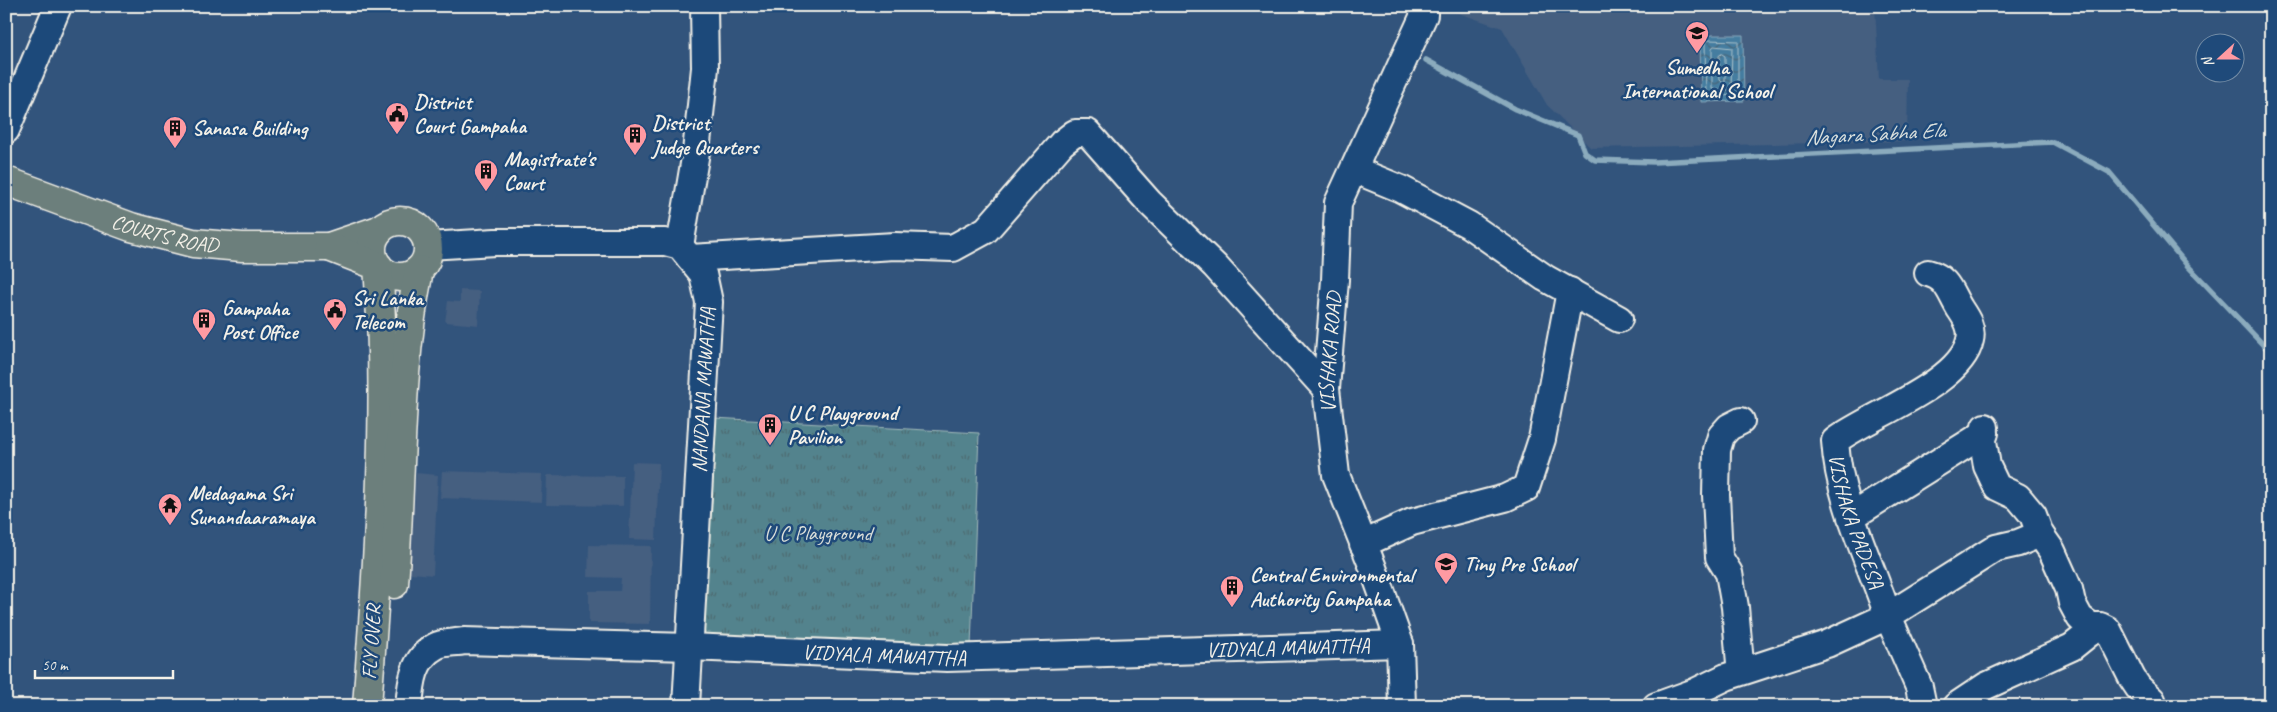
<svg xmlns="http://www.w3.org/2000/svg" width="2277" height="712" font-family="Caveat,sans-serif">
	<defs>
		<pattern id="park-tufts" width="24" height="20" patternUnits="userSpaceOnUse" patternTransform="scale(1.25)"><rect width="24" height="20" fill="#52838d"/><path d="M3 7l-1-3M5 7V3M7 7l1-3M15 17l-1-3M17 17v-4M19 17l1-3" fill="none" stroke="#4e6b71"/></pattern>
		<pattern id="water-waves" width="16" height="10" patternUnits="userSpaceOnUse" patternTransform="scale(1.25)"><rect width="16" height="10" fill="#457da0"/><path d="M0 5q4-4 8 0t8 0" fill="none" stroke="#476578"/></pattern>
	</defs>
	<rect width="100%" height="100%" fill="#32547c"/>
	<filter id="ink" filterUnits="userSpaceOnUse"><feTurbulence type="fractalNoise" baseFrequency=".02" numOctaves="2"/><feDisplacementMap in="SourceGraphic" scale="10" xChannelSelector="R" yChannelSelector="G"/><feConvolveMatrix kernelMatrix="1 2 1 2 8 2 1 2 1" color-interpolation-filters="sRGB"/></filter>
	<g filter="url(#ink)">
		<!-- built -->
		<g fill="#445e80">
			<path d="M1438 6H1607L1608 8 1670 9V6H1875L1879 79H1908L1907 141 1591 148 1547 105 1502 28Z"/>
			<path d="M460 290 480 291 478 325 445 322 448 301 460 302Z"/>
			<path d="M632 462 659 463 656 540 629 539Z"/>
			<path d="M442 471 542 474 541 502 440 498Z"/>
			<path d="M416 473 438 475 433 575 410 573Z"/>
			<path d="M547 475 623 476V506L546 505Z"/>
			<path d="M589 545 651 546 650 624 589 623V591H620L621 578 588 577Z"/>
		</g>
		<!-- park -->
		<path fill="url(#park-tufts)" stroke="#a3baba" d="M714 418 979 433 971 647 703 639Z"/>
		<!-- water -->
		<path fill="url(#water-waves)" stroke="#8babbd" d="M1700 35H1743L1744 101 1701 102Z"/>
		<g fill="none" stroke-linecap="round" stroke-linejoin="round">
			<!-- shore -->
			<g stroke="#aec3cb" stroke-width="1">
				<path d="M1708 40 1738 41V96L1706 95 1705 43Z"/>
				<path d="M1714 46 1732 48 1731 90 1712 89V49Z"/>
				<path d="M1722 54 1725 56V81L1723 83 1720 80 1719 56Z"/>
			</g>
			<!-- stream -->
			<path stroke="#8babbd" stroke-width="5.5" d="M1426 60 1515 109 1578 135 1585 153 1595 160 1654 162 2053 142 2109 172 2187 265 2271 353"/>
			<!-- minor casing -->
			<g stroke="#f4f1e8" stroke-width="30">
				<g id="minor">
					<path d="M6 130 58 6"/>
					<path d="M1355 170 1401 189 1469 225 1545 278 1619 319"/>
					<path d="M428 246 495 242H665L680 246 703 274 709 302 686 706"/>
					<path d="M680 246 696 152 705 68 704 6"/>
					<path d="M690 258 895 246 953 248 986 230 1062 143 1075 133H1088L1149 202 1215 266 1326 389"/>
					<path id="s1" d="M1928 273C1948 278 1950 293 1960 309 1966 318 1973 328 1970 340 1961 384 1869 415 1835 441 1839 503 1869 558 1888 616L1996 548 2018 543 2040 534"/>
					<path d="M1741 421 1729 427 1721 436 1717 450 1716 495 1719 557 1729 573 1735 607 1740 663 1742 671"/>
					<path d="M1985 427 1983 441 1987 466 1997 487 2018 497 2033 515 2040 534 2052 551 2069 589 2072 603 2080 618 2091 626H2100L2108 630 2132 678 2138 687 2152 700 2154 706"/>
					<path d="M1851 517 1985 433"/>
					<path d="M1363 544 1412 522 1505 498 1526 488 1542 439 1570 291"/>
					<path id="s2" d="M409 706C411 683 413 658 436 646 443 642 455 643 464 641L690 647 947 658 1400 644"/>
					<path id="s3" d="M1402 706 1400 644 1372 565 1336 475 1326 389 1335 280 1338 203 1424 15V6"/>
					<path d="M1656 706 1695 692 1726 677 1827 644 1888 616 1919 687 1923 706"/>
					<path d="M1956 706 1986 686 2072 647 2098 626"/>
				</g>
			</g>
			<!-- major casing -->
			<g stroke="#f4f1e8" stroke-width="31">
				<g id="major">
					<path id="s4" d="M6 181 131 227 193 243 242 247H329L379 230"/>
					<circle cx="400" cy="249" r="28"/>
					<path d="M329 247 378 266C389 412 378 560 367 706"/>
					<path d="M394 584C402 479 398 373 419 270"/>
				</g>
			</g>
			<!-- minor -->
			<use href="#minor" stroke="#1f4a7a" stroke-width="26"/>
			<!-- major -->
			<use href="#major" stroke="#6c7f7c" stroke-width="28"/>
		</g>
	</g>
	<!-- icons -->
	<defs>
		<g id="school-pin" transform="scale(1.25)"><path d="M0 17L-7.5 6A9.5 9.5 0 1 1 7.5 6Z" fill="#ff9aa2" stroke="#1f4a7a"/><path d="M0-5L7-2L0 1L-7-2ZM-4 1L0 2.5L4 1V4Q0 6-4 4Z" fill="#111"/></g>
		<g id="civic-pin" transform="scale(1.25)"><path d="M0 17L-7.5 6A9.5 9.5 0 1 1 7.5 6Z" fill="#ff9aa2" stroke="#1f4a7a"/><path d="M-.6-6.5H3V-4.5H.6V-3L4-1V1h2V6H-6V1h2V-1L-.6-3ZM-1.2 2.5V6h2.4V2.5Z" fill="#111"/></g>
		<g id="building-pin" transform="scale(1.25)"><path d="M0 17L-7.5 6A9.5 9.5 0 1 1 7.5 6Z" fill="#ff9aa2" stroke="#1f4a7a"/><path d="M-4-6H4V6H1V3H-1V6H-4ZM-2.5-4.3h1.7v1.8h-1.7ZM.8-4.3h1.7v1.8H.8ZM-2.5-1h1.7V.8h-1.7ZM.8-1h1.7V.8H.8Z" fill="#111"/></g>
		<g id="temple-pin" transform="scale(1.25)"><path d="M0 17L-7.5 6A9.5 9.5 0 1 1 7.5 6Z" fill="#ff9aa2" stroke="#1f4a7a"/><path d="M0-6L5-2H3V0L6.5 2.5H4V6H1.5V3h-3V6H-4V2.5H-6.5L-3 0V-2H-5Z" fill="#111"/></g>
	</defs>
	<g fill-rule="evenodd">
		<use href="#school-pin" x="1697" y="33"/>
		<use href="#civic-pin" x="397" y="114"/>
		<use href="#building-pin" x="175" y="128"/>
		<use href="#building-pin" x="635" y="135"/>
		<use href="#building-pin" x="486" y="171"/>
		<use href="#civic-pin" x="335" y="310"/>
		<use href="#building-pin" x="204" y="320"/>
		<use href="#building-pin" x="770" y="425"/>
		<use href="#temple-pin" x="170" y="505"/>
		<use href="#school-pin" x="1446" y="564"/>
		<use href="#building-pin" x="1232" y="587"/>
	</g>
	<g text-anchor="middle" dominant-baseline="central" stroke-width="5" stroke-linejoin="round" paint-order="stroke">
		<!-- poi labels -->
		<g font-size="21" font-weight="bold" fill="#f4f1e8" stroke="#1f4a7a" text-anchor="start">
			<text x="1697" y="67" text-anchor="middle">Sumedha<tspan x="1697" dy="24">International School</tspan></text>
			<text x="414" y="102">District<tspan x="414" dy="24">Court Gampaha</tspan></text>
			<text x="652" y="123">District<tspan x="652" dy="24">Judge Quarters</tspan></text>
			<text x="192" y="128">Sanasa Building</text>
			<text x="504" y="159">Magistrate's<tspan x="504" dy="24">Court</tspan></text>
			<text x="352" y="298">Sri Lanka<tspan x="352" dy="24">Telecom</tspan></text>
			<text x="222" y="308">Gampaha<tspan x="222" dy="24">Post Office</tspan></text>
			<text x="788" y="413">U C Playground<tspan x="788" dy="24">Pavilion</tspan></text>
			<text x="188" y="493">Medagama Sri<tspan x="188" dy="24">Sunandaaramaya</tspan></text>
			<text x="1464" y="564">Tiny Pre School</text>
			<text x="1250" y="575">Central Environmental<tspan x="1250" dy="24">Authority Gampaha</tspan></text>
		</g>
		<!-- street labels -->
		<g font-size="21" fill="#f4f1e8" stroke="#1f4a7a">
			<text stroke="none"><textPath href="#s4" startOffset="168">COURTS ROAD</textPath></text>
			<text stroke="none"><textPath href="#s3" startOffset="366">VISHAKA ROAD</textPath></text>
			<text transform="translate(703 390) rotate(-87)">NANDANA MAWATHA</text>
			<text stroke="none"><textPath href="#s1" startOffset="339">VISHAKA PADESA</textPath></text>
			<text transform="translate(371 642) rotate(-86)">FLY OVER</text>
			<text stroke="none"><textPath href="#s2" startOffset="922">VIDYALA MAWATTHA</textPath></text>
			<text stroke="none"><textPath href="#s2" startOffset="518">VIDYALA MAWATTHA</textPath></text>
		</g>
		<!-- park labels -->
		<g font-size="21" fill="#dce0da" stroke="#1f4a7a">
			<text x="818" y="533">U C Playground</text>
		</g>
		<!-- water labels -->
		<g font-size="22" font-style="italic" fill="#dae0dd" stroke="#1f4a7a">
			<text transform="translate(1875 134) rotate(-3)">Nagara Sabha Ela</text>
		</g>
	</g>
	<!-- margin -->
	<rect width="2277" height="712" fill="none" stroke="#1f4a7a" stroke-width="25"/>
	<rect x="12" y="12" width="2252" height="687" fill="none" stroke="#f4f1e8" stroke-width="2" filter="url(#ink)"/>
	<!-- north arrow -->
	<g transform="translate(2220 58) rotate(249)"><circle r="24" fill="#1f4a7a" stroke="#748da6"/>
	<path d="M0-4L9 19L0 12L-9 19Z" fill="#ff9aa2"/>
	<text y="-8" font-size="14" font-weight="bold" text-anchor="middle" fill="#f4f1e8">N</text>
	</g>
	<!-- scale -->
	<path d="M35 670v8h138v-8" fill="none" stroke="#f4f1e8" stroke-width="2.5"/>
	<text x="42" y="670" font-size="15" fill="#f4f1e8" stroke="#1f4a7a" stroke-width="4" paint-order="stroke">50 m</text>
</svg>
